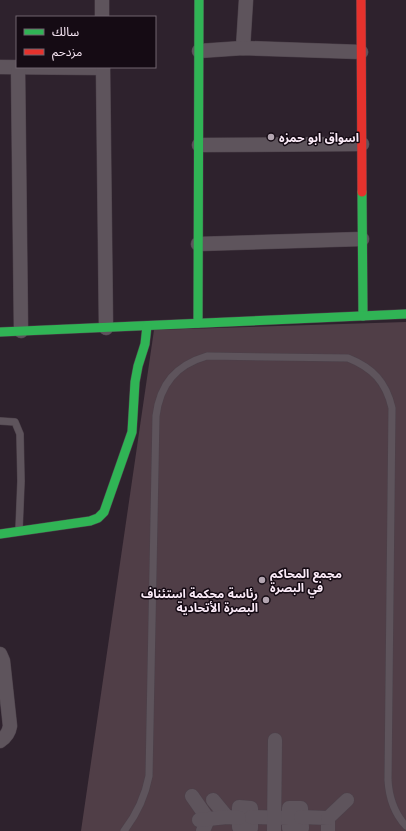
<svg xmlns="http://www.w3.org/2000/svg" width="406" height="831" font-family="Montserrat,'Noto Sans Arabic',sans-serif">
	<rect width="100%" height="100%" fill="#2e222d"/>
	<!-- building -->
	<path fill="#503e47" d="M406 322V831H81L154 330Z"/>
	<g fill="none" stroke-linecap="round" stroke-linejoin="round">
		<!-- lane casing -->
		<g stroke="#4c414a" stroke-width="8">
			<g id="lane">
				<path d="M0 421 15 422 20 434 21 481 19 530"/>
				<path d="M124 831C137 814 145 797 149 776L156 416C160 384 176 365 207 356L348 358C373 368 386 382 392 408L388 780C389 798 394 813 406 826"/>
			</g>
		</g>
		<!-- street casing -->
		<g stroke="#4c414a" stroke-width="15">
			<g id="street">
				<path d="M102 0V17"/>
				<path d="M243 48 246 0"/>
				<path d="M199 51 243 48 361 52"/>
				<path d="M0 67 103 68"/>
				<path d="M103 67 106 328"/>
				<path d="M18 68 21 331"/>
				<path d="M199 145 362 144"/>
				<path d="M198 244 362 239"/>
				<path d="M0 654 3 661 10 726C9 733 6 737 0 741"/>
				<path d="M192 796 208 819 203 831"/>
				<path d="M213 800 227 817"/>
				<path d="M239 807 251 808V828L239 827Z"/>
				<path d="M251 817 289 818V828H302L301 808H289V818"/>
				<path d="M301 817 328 818V831"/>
				<path d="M328 818 347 800"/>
				<path d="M199 820 227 817 239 818"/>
				<path d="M274 831 275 740"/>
			</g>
		</g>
		<!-- fast casing -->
		<g stroke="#4c414a" stroke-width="10">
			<g id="fast">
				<path d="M362 192 363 316"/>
				<path d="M198 323 199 0"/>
				<path d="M0 332 406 314"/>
				<path d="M0 534 90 521 98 518 104 512 132 432 135 382 138 366 145 344 147 326"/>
			</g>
		</g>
		<!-- jam casing -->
		<g stroke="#4c414a" stroke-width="10">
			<path id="jam" d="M361 0 362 192"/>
		</g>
		<!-- lane -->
		<use href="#lane" stroke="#5e545c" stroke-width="7"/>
		<!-- street -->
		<use href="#street" stroke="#5e545c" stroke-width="14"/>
		<!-- fast -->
		<use href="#fast" stroke="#30b455" stroke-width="9"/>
		<!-- jam -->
		<use href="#jam" stroke="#e5322d" stroke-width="9"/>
	</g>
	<!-- markers -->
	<g fill="#b3a5b1" stroke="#150b14" stroke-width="1.5">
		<circle cx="271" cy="137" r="4"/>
		<circle cx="262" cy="580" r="4"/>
		<circle cx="266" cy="600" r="4"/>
	</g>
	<g text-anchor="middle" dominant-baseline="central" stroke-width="3" stroke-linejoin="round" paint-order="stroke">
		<!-- poi labels -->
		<g font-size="12" font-weight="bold" fill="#fbebf8" stroke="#150b14" text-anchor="start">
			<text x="279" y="137">اسواق ابو حمزه</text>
			<text x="270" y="573">مجمع المحاكم<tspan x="270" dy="14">في البصرة</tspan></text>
			<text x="258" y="593" text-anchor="end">رئاسة محكمة استئناف<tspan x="258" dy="14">البصرة الأتحادية</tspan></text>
		</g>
	</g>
	<!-- legend -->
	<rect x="16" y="16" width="140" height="52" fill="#150b14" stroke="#71656f"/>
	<rect x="24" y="29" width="20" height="6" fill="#30b455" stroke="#71656f"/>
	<text x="52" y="36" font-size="12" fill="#fbebf8">سالك</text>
	<rect x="24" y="49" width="20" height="6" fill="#e5322d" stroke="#71656f"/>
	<text x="52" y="56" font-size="12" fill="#fbebf8">مزدحم</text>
</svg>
